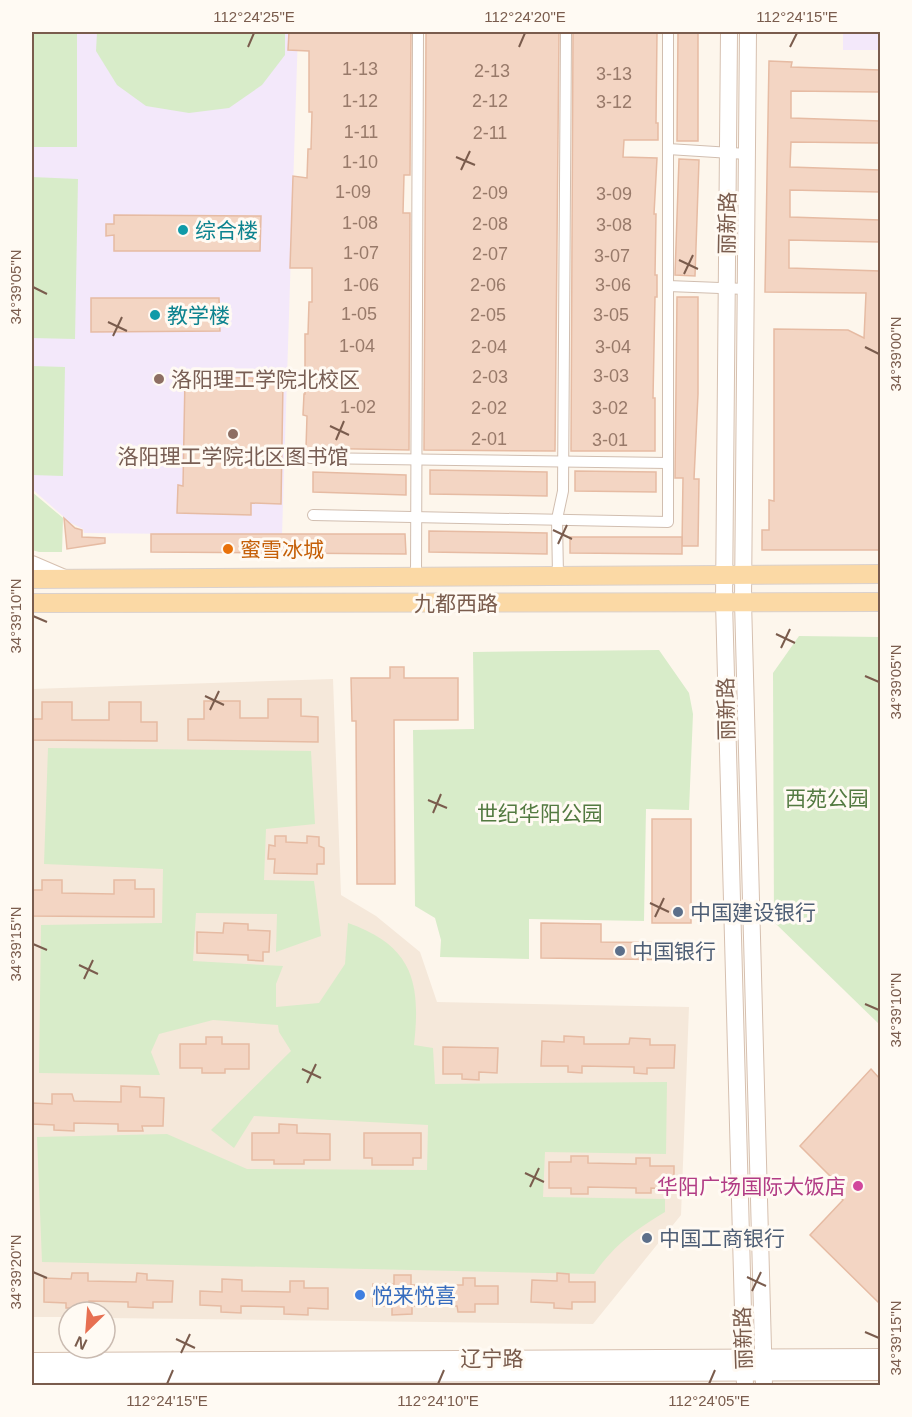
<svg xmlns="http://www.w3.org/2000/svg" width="912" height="1417" font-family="Arial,'Noto Sans SC',sans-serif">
	<rect width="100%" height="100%" fill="#fdf6ec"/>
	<!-- residential -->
	<path fill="#f5e8da" d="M333 679 341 895 376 916 420 952 437 1002 689 1007 681 1215 593 1324 105 1318V1312H69V1317H33L32 689Z"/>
	<!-- education -->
	<g fill="#f3e8fa">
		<path d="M32 32H298L282 535 84 533 83 529 71 523 65 526 64 517 32 489Z"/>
		<rect x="843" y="32" width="37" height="18"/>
	</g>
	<!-- green -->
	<g fill="#d8ecc9">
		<path d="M97 32H285V55L262 85 229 108 189 113 146 106 117 85 96 51Z"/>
		<rect x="32" y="33" width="45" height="114"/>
		<path d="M32 177 78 179 75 339 32 338Z"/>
		<path d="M32 366 65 367 63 476 32 475Z"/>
		<path d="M32 492 63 518 62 552H39L32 550Z"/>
		<path d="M799 636 880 637V1025L774 922 773 673Z"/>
		<path d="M659 650 689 693 693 714 689 810 646 809 644 921 529 919V959L440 957 441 940 435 918 415 906 413 730 474 729 473 652Z"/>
		<path d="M48 748 311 751 315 824 266 829 264 880 314 881 321 936 276 952 277 914 196 913 193 961 283 966 276 984V1007L319 1003 345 964 348 923C413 946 421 982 414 1045L433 1048 435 1084 667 1082 666 1154 545 1152 543 1197 665 1199V1212C635 1230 614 1245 594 1274L42 1262 37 1137 167 1134 247 1169 427 1170 428 1125 254 1116 234 1148 211 1130 291 1051 279 1032 278 1025 213 1020 159 1034 151 1052 160 1075 39 1073 41 925 162 923 163 869 44 864Z"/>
	</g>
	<!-- building -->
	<g fill="#f3d5c3" stroke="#e6bba3" stroke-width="1.5">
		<path d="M289 32H411L410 175H404L403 213H410L409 450 306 448 307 416 303 415 304 394H305V334H308L309 302H312V268H290L293 176 307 178 308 149H311L312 112H309V51L288 50Z"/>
		<path d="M426 32H559L555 451 424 450Z"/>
		<path d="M573 32H657L656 123H658V140H624L623 157 657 158 654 214H656L655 275H657V297H655L653 398H655V451H571Z"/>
		<path d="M678 32H698V141H677Z"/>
		<path d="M769 61 792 62 791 67 880 70V92L791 91V118L880 121V143L791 142 790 167 880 170V192L790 190V217L880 220V242L789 240V268L880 271V550H762V530H769V500L774 501V329L848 330 864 338 866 293 765 292Z"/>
		<path d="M679 159 699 160 695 276 675 275Z"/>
		<path d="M114 215 261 216 260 251H114V235L106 236V224H114Z"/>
		<path d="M677 297H698V394L694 479H699L698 546H682L683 478H675Z"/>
		<path d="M91 298H219L220 331 91 332Z"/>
		<path d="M185 377 253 378V382H283L281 504 251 503V515L177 513 178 485 183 486Z"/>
		<path d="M430 470 547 472V496L430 494Z"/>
		<path d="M575 471 656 472V492L575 491Z"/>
		<path d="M313 472 406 475V495L313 492Z"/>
		<path d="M64 518 75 528 82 530V537L105 538V543L67 549Z"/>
		<path d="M429 531 547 533V554L429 552Z"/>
		<path d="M151 534H405L406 554 151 552Z"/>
		<path d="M570 537H682V554L570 553Z"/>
		<path d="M390 667H404V678H458V720H394L395 884H357L356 721H352L351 678H390Z"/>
		<path d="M268 699H301V716L318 717V742L188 740V719H204V701H240V718H268Z"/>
		<path d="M42 702H72V720H109V702H141V722H157V741L32 740V719H42Z"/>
		<rect x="652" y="819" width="39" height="104"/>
		<path d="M275 836H286V842L307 843V836L319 837V846L324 848V864H317V874L274 873 275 859H268L269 845 275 846Z"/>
		<path d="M42 880H62V893L114 894V880H135V889H154V917L32 916V890H42Z"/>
		<path d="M224 923 248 924V930L270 931 269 952H263V961L248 960V955L197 953V932L223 933Z"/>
		<path d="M541 923 601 924V942L688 943 687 960 541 958Z"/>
		<path d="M564 1036 584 1037V1044H629L630 1038 650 1039V1045H675L674 1068H647V1074L634 1073V1067L582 1066V1073L568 1072V1066H541L542 1041 564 1042Z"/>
		<path d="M206 1037H222V1044H249V1069H225V1073H202V1068H180V1044H206Z"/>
		<path d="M443 1047 498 1048 497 1073 479 1072V1080L462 1079V1074H443Z"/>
		<path d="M871 1069 880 1079V1304L810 1235 843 1200 833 1188 838 1184 800 1146Z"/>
		<path d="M121 1086 140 1087V1097L164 1098 163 1126H142L143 1131H118V1124L74 1123V1131L54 1130V1125L32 1124 33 1103 52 1104V1094H72L74 1101 121 1102Z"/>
		<path d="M279 1124 297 1125V1133L330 1134V1160H304V1164H274V1160H252V1133H279Z"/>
		<path d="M364 1133H421V1158H413V1165H372V1158H364Z"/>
		<path d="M571 1156H588V1163L636 1164V1158H650V1166H674V1189L651 1188V1193H636V1188L588 1187V1194H571V1188H549V1162H571Z"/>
		<path d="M72 1273H88V1281L136 1282 137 1273 147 1274V1280L173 1281 172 1302H153V1308L128 1307V1302L89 1301V1308H66V1303L44 1302V1278L71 1279Z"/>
		<path d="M557 1273 569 1274V1282H595V1302H572V1309L554 1308V1303L531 1302 532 1280 557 1281Z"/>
		<path d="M394 1275H411V1285H463V1278H475V1286H498V1304H475V1312H458L457 1306H412V1314L392 1315V1306H373V1284H394Z"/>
		<path d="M222 1279 242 1280V1291L290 1292V1281H304V1288H328V1309L308 1308V1315L284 1314V1307L241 1306V1313L221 1312V1306L200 1305V1291L222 1292Z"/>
	</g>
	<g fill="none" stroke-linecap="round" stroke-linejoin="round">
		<!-- street casing -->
		<g stroke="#d1beb0" stroke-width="12">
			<g id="street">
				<path d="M668 149 747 154"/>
				<path d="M668 286 746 289"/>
				<path d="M310 458 668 463"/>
				<path d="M313 515 668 522V32"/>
				<path d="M558 576 557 519 563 491 566 32"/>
				<path d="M416 577 418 32"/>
			</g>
		</g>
		<!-- secondary casing -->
		<g stroke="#d6c0b0" stroke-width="18">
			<g id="secondary">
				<path d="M729 32 724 602 745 1386"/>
				<path d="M748 32 743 601 764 1386"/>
				<path d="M32 564 67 579"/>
				<path d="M32 1361 880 1357"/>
				<path d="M32 1375 880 1372"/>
			</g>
		</g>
		<!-- primary casing -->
		<g stroke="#dad1cd" stroke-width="20">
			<g id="primary">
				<path d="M32 579 880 574"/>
				<path d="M32 603 880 602"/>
			</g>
		</g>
		<!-- street -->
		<use href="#street" stroke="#fff" stroke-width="10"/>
		<!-- secondary -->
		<use href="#secondary" stroke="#fff" stroke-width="16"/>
		<!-- primary -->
		<use href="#primary" stroke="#fbd9a5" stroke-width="18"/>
	</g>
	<!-- ticks -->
	<path fill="none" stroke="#7a5c4d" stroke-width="2" d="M248 47 254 33M519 47 525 33M790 47 797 33M456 157 475 165M461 170 470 151M679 260 698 269M684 274 693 255M33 287 47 294M108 322 127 331M113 336 122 317M865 347 879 354M330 426 349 435M336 440 344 421M553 530 572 539M558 544 567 525M33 616 47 622M776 634 795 643M781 648 790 629M865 676 879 682M205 696 224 705M210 710 219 691M428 800 447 808M433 813 441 794M650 903 669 912M655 917 664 898M33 944 47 950M79 965 98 974M84 979 93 960M865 1004 879 1010M302 1069 321 1078M307 1083 316 1064M525 1173 544 1182M530 1187 539 1168M33 1272 47 1278M747 1277 766 1286M752 1291 761 1272M865 1332 879 1338M176 1339 195 1348M181 1353 190 1334M167 1384 173 1370M438 1384 444 1370M709 1384 715 1370"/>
	<!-- markers -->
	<g fill="#0f9aa8" stroke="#fffaf3" stroke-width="2">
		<circle cx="183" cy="230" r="6"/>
		<circle cx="155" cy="315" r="6"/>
	</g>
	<g fill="#8d6e63" stroke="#fffaf3" stroke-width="2">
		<circle cx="159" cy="379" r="6"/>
		<circle cx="233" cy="434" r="6"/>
	</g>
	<circle fill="#e8710a" stroke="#fffaf3" stroke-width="2" cx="228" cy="549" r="6"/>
	<g fill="#5c6f8a" stroke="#fffaf3" stroke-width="2">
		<circle cx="678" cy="912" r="6"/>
		<circle cx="620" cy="951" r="6"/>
		<circle cx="647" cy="1238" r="6"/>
	</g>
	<circle fill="#d1479c" stroke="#fffaf3" stroke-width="2" cx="858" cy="1186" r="6"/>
	<circle fill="#3f7fe0" stroke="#fffaf3" stroke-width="2" cx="360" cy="1295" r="6"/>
	<g text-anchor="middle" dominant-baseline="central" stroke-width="6" stroke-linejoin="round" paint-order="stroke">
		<!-- number labels -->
		<g font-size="18" fill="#987a6a">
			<text x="360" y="69">1-13</text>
			<text x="492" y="71">2-13</text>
			<text x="614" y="74">3-13</text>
			<text x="360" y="101">1-12</text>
			<text x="490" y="101">2-12</text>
			<text x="614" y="102">3-12</text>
			<text x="361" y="132">1-11</text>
			<text x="490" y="133">2-11</text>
			<text x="360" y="162">1-10</text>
			<text x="353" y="192">1-09</text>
			<text x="490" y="193">2-09</text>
			<text x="614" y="194">3-09</text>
			<text x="360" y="223">1-08</text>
			<text x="490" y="224">2-08</text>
			<text x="614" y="225">3-08</text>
			<text x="361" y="253">1-07</text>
			<text x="490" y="254">2-07</text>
			<text x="612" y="256">3-07</text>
			<text x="361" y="285">1-06</text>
			<text x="488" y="285">2-06</text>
			<text x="613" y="285">3-06</text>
			<text x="359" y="314">1-05</text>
			<text x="488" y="315">2-05</text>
			<text x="611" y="315">3-05</text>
			<text x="357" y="346">1-04</text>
			<text x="489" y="347">2-04</text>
			<text x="613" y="347">3-04</text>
			<text x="611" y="376">3-03</text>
			<text x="490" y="377">2-03</text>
			<text x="358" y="407">1-02</text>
			<text x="489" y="408">2-02</text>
			<text x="610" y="408">3-02</text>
			<text x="489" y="439">2-01</text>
			<text x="610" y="440">3-01</text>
		</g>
		<!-- street labels -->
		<g font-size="21" fill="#7a5c4d" stroke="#fffaf3">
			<text transform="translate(727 223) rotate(-89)">丽新路</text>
			<text x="456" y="603">九都西路</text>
			<text transform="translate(726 709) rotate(-91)">丽新路</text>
			<text transform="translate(743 1338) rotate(-92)">丽新路</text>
			<text x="492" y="1358">辽宁路</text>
		</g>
		<!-- culture labels -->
		<g font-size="21" fill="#0d838f" stroke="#fffaf3" text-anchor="start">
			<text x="195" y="230">综合楼</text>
			<text x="167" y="315">教学楼</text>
		</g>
		<!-- education labels -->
		<g font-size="21" fill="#785e54" stroke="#fffaf3" text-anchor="start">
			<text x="171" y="379">洛阳理工学院北校区</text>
			<text x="233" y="456" text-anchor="middle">洛阳理工学院北区图书馆</text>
		</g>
		<!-- food labels -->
		<g font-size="21" fill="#c56008" stroke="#fffaf3" text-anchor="start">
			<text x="240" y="549">蜜雪冰城</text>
		</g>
		<!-- park labels -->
		<g font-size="21" fill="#537a41" stroke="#fffaf3">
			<text x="827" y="798">西苑公园</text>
			<text x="540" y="813">世纪华阳公园</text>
		</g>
		<!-- service labels -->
		<g font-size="21" fill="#4e5e75" stroke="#fffaf3" text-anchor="start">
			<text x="690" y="912">中国建设银行</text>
			<text x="632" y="951">中国银行</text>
			<text x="659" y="1238">中国工商银行</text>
		</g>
		<!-- hotel labels -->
		<g font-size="21" fill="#b23c85" stroke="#fffaf3" text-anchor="end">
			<text x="846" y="1186">华阳广场国际大饭店</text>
		</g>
		<!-- shop labels -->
		<g font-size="21" fill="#366cbe" stroke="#fffaf3" text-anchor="start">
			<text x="372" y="1295">悦来悦喜</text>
		</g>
	</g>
	<!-- border -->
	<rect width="912" height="1417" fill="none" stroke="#fffaf3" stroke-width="66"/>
	<!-- north arrow -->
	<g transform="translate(87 1330) rotate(205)"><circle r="28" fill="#fffaf3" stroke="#cabbb1" stroke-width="1.5"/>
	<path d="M0-4.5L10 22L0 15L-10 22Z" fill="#e76f51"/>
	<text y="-9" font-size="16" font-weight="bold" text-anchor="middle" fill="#7a5c4d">N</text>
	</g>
	<rect x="33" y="33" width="846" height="1351" fill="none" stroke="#7a5c4d" stroke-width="2"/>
	<g font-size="15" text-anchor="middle" fill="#7a5c4d">
		<text x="254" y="22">112°24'25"E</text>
		<text x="525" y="22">112°24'20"E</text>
		<text x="797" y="22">112°24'15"E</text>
		<text transform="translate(16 287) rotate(-90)" y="5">34°39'05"N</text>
		<text transform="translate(896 354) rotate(-90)" y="5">34°39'00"N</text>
		<text transform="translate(16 616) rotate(-90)" y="5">34°39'10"N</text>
		<text transform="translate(896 682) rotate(-90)" y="5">34°39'05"N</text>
		<text transform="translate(16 944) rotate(-90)" y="5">34°39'15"N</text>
		<text transform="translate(896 1010) rotate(-90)" y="5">34°39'10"N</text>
		<text transform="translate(16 1272) rotate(-90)" y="5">34°39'20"N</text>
		<text transform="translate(896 1338) rotate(-90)" y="5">34°39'15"N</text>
		<text x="167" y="1406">112°24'15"E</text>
		<text x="438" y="1406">112°24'10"E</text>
		<text x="709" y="1406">112°24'05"E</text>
	</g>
</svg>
